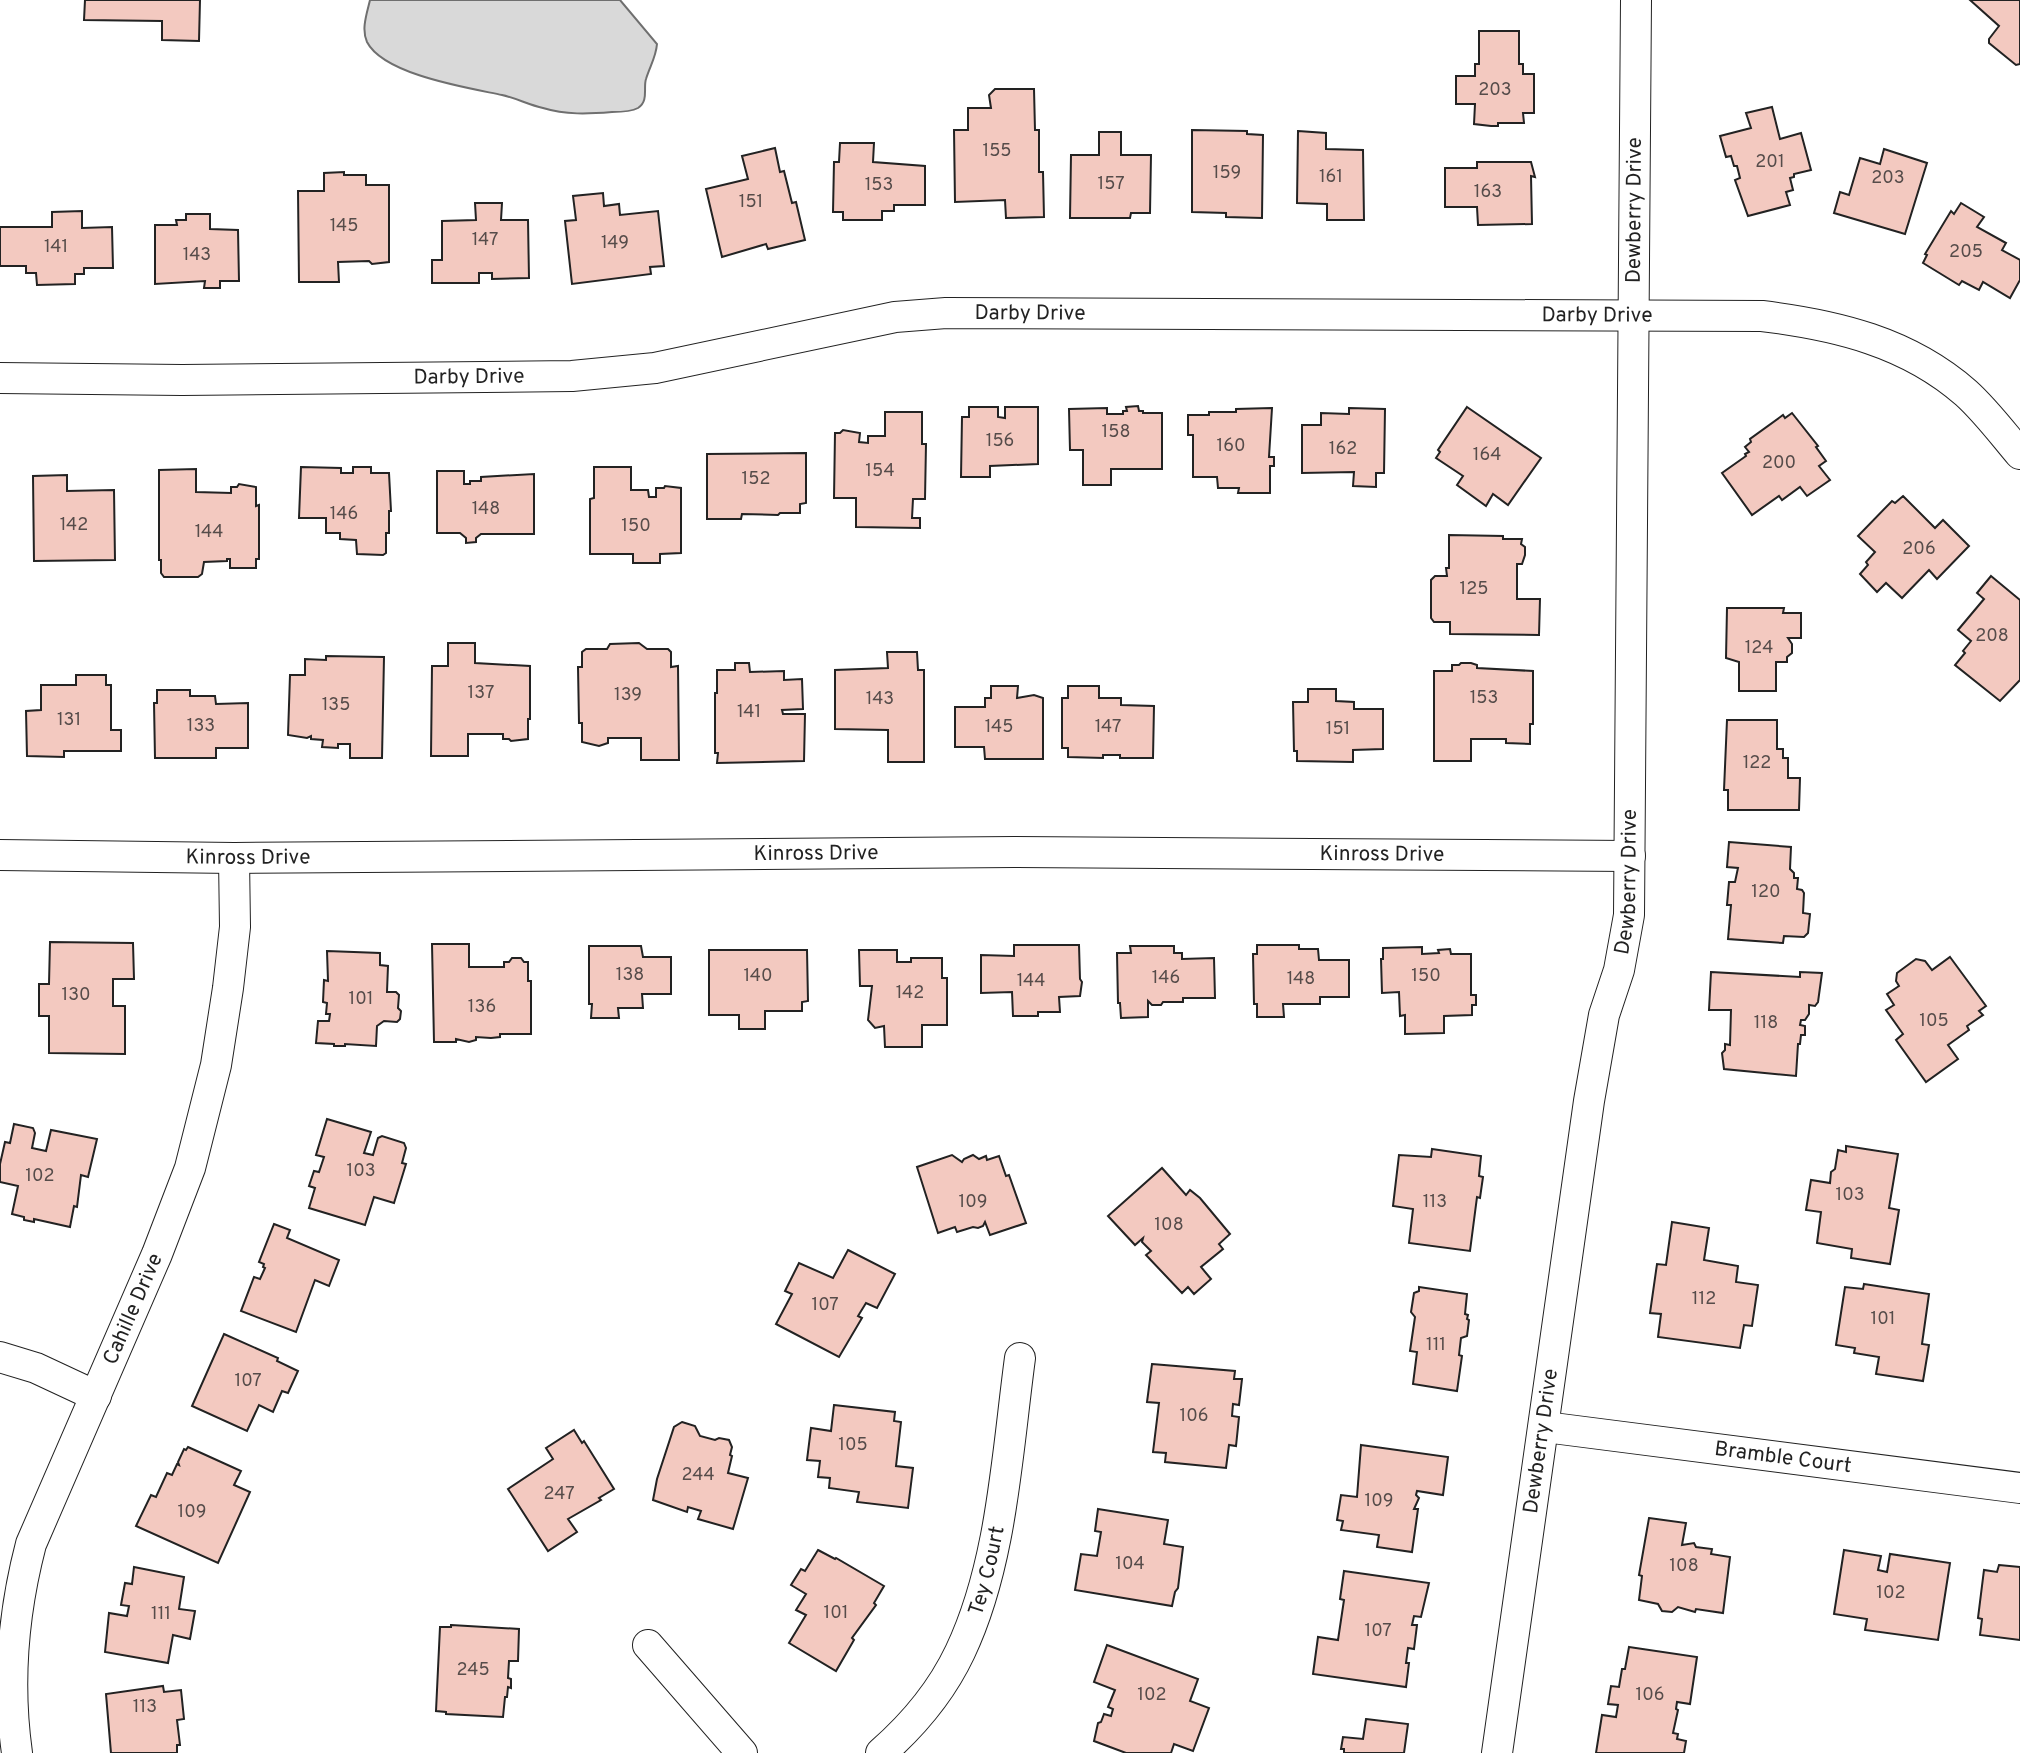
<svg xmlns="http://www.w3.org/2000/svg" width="2020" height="1753" font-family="Overpass,sans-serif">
	<rect width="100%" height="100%" fill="#fff"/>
	<!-- water -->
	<path fill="#d9d9d9" stroke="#6f6f6f" stroke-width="2" d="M370 0H620L657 44C656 57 650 66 646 79 643 88 649 101 638 108 631 112 620 112 612 112 588 114 566 115 543 108 529 105 516 98 502 95 469 88 384 75 367 42 361 29 367 13 370 0Z"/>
	<!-- building -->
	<g fill="#f3c9c0" stroke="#222" stroke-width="2">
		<path d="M85 0H200L199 41 162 40V21L84 20Z"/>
		<path d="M1970 0H2020V64L2016 65 1989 43V39L1999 26Z"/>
		<path d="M1479 31H1519V64H1523V74H1534V113H1523L1524 123H1498V126H1491L1474 124 1475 104H1456V76H1475V64H1479Z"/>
		<path d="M995 89H1034L1035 130H1039V172H1043L1044 217 1006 218 1005 200 955 202 954 130H968V108H991L989 95Z"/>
		<path d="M1772 107 1780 139 1801 133 1811 170 1794 174V177L1790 178 1793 190 1786 192 1790 205 1748 216 1735 180 1740 178 1737 166H1734L1731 156 1726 157 1720 136 1751 128 1746 113Z"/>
		<path d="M1192 130 1247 131V134L1263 135 1262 218 1226 217V213L1192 212Z"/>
		<path d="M1298 131 1326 133V149L1363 150 1364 220H1327V204L1297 203Z"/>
		<path d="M1099 132H1121V155H1151L1150 213H1131L1130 218H1070L1071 155H1099Z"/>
		<path d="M840 143H874L873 162 925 166V205H894V211H882V220H843V212H833L834 162H839Z"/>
		<path d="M775 148 780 172 784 171 792 203 796 202 805 240 768 249 766 244 722 257 706 189 748 179 742 156Z"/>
		<path d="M1884 149 1927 163 1905 234 1834 213 1840 192 1849 195 1860 158 1880 164Z"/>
		<path d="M1477 162H1531L1535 177 1531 176 1532 224 1478 225 1477 207H1445V168H1477Z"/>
		<path d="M344 172V175H366V185H389V262L372 264 369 261 338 262 339 282H299L298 191H324V173Z"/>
		<path d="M603 193 604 206 619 204 620 215 658 211 664 266 650 267 651 274 572 284 565 221 576 220 573 196Z"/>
		<path d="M475 203H502L501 220H528L529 278 492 279V273H479V283H432V260H442V221L476 220Z"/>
		<path d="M1961 203 1984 217 1977 227 2006 243 2002 250 2020 260V280L2010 298 1983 282 1979 290 1962 281 1959 285 1923 263 1927 255 1925 254 1951 211 1954 214Z"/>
		<path d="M82 211V228L112 227 113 268H84V274H75V284L37 285 36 273H26V266H0V227H52V212Z"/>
		<path d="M186 214H210V229L238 230 239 281H220V288H204L205 281 155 284V225H177L176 220H186Z"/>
		<path d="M1138 406 1139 411H1143V413H1162V469H1111V485H1083V450H1070L1069 409 1107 408V414H1123V411H1127L1126 407Z"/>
		<path d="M969 407H998V417L1005 418V407H1038V464L990 466V477H961L962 417H969Z"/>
		<path d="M1467 407 1541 458 1508 505 1493 494 1486 506 1457 485 1463 476 1436 458 1440 452 1438 450Z"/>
		<path d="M1272 408 1269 457H1274V466H1270V493H1238L1239 488H1218L1217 477H1193V435H1188V415H1209V412H1236V409Z"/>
		<path d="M1349 408 1385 409 1384 473H1376V487L1353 486 1354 472 1302 473V425H1321V413L1349 414Z"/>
		<path d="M885 412H922V444H926L925 499H913L912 518H920V528L856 527V498H834L835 433H840L843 430 860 433 859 442 868 443V436H885Z"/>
		<path d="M1792 413 1818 446 1816 447 1826 461 1819 466 1830 480 1807 496 1800 487 1782 500 1779 496 1752 515 1722 473 1746 456 1745 454 1749 452 1745 447 1751 442 1750 439 1783 415 1785 418Z"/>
		<path d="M806 453V503L800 504V513H780L778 515 742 514 741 519H707V454Z"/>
		<path d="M301 467 341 468V473H353V467H371V473H389L391 511H389V533H386V553L383 555 357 554 356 540 340 539V533H326V518H299Z"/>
		<path d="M594 467H631V490H648L649 497H656V488H664L665 486 681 488V553L660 554V563H633V554H590V499L594 498Z"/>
		<path d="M196 469V492L231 493V487H237L239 484 256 487V506L259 505V559H256V568H230V559H227V561L204 562 202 574 198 577H164L161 573V560H159V470Z"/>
		<path d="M437 471H464V484H470V481H481V477L534 474V534H481L476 538V542L466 543V538L460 533H437Z"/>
		<path d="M67 475V491L114 490 115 560 34 561 33 476Z"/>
		<path d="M1903 496 1935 528 1943 520 1969 546 1937 579 1929 570 1902 598 1886 583 1877 592 1860 574 1868 565 1866 562 1875 552 1858 536 1892 501 1895 503Z"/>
		<path d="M1449 535 1503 536V539H1522L1521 544 1525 547V555L1522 564H1517V599H1540L1539 635 1450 634V622H1434L1431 618V580L1435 576H1447L1446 568H1449Z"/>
		<path d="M1991 576 2020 600V680L2000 701 1955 665 1965 653 1963 651 1971 641 1958 630 1984 599 1977 593Z"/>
		<path d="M1727 608H1784L1783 613H1801V638H1788L1792 644V653L1787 657V662H1776V691H1739V662L1726 658Z"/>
		<path d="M448 643H475V663L530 666V719H528V739L511 741 509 739H503V734H468V756H431L432 666H448Z"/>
		<path d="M639 643 647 649H668L671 652V667L678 666 679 760H641V738H608V743L599 746 582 742V723H579L578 667H582V652L586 649H607L610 644Z"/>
		<path d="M887 652H917L918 670H924V762H888V730L835 729V670L888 668Z"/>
		<path d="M326 656 384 657 382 758H350V744H338V748L322 747 323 740 311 739V736L307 738 288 735 290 675H305V659L326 660Z"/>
		<path d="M735 663H749L750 672 784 671V680L802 679 803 709 782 710 783 714H805L804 761 717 763 718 753H715V693H717V670H735Z"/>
		<path d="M1461 663H1471L1477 665V668L1533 671V724H1530V744L1506 743V739H1471V761H1434V671H1452V665H1459Z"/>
		<path d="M76 675H106V685H111V730H121V751H64V757L27 756 26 711 41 710V685H76Z"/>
		<path d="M991 686H1018L1017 698 1034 695 1043 698V759H985L984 747H955V707H985V698H991Z"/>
		<path d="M1068 686H1099V698H1121V705L1154 706 1153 758H1120V755H1103V758L1068 757V748H1062V698H1068Z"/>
		<path d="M1308 689H1336V701L1354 702V709H1383V749L1353 750V762L1297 761V751H1294L1293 702H1308Z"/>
		<path d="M157 690H190V696H215L216 704 248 703V748H216V758H155L154 703H157Z"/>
		<path d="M1727 720H1777V749H1783V758H1788V778H1800L1799 810H1728V790H1724Z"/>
		<path d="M1729 842 1791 847 1790 869 1794 873V878H1798L1797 889 1802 890 1804 893 1803 913 1810 914 1808 933 1804 937 1784 936 1783 943 1728 939 1731 905H1727L1729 882H1735L1738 868 1727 867Z"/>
		<path d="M50 942 133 943 134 979H113V1006H125V1054L49 1053V1016H39V984H49Z"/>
		<path d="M432 944H469V967H504V962H509L512 958H521L524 962H528V981H531V1034H500V1037L491 1038 476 1037V1040L469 1042 456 1039V1042H434Z"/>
		<path d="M1014 945H1079L1080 979 1082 982 1080 996 1059 997 1060 1012H1038V1016H1013L1012 992 981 993V955L1014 956Z"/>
		<path d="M1257 945H1299V949H1318L1319 960H1349V997H1320V1004H1283L1284 1017H1257V1004H1254L1253 954H1257Z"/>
		<path d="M589 946H641L643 957H671V994H642L643 1008H618L619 1018H591L592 1004H589Z"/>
		<path d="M1130 946H1174V953H1182V959L1214 958 1215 998H1183V1002H1163L1161 1005H1152L1148 1001V1017L1121 1018 1120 1003H1118L1117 953H1131Z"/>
		<path d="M1422 947V954L1439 953 1438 950 1450 949 1451 954H1471V995H1476V1005H1472V1015L1444 1016V1033L1405 1034V1015L1400 1016 1399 992 1382 993 1381 959H1383V948Z"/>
		<path d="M709 950H807L808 1001 802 1002V1011H765V1029H739V1015H709Z"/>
		<path d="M859 950H897V962H911V958H942V978H947V1025H922V1047H885L884 1026 875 1028 868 1020 872 986H860Z"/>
		<path d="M327 951 380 953V965L388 966 387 992H396L399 995 398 1008 401 1011 400 1019 397 1022 384 1021 377 1026 376 1046 345 1044V1046H334V1044L316 1043 318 1021H329L330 1014H326L327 1003 323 1002 324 980 328 981Z"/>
		<path d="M1950 957 1986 1006 1979 1011 1983 1015 1967 1026 1969 1030 1948 1045 1958 1059 1926 1082 1896 1040 1903 1034 1886 1010 1894 1005 1887 994 1899 986 1896 981 1897 973 1916 959 1925 961 1932 970Z"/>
		<path d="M1711 972 1800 977V972L1822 973 1818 1002 1815 1006 1809 1005V1014L1805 1020H1801L1800 1025 1805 1026V1035H1801L1800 1044H1798L1796 1076 1724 1069 1722 1053 1725 1050V1044L1730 1045 1731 1010H1709Z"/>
		<path d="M327 1119 371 1132 364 1153 373 1155 378 1138 382 1136 404 1143 406 1148 402 1163 406 1164 394 1203 374 1197 365 1225 309 1208 315 1188 309 1186 314 1171 319 1172 324 1157 316 1155Z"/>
		<path d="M14 1124 33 1128 35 1133 32 1148 46 1151 51 1130 97 1139 88 1177 81 1175 77 1207 74 1206 70 1227 34 1219V1222L24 1220V1217L12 1214 18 1186 0 1182V1164L5 1142 10 1143Z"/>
		<path d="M1846 1146 1898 1154 1889 1208 1899 1210 1890 1264 1851 1258 1852 1249 1817 1243 1821 1212 1806 1210 1811 1180 1830 1183 1831 1172 1835 1169 1838 1150 1846 1152Z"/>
		<path d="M1432 1149 1481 1156 1479 1176 1483 1177 1480 1198 1477 1197 1470 1251 1409 1243 1413 1209 1393 1206 1399 1155 1431 1157Z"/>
		<path d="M952 1155 962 1162 964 1159 973 1155 979 1159 986 1156 987 1160 999 1156 1006 1176 1009 1175 1026 1223 990 1235 985 1222 983 1226 978 1228 973 1227 957 1232 955 1227 938 1233 917 1167Z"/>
		<path d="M1162 1168 1186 1195 1190 1190 1200 1198 1230 1234 1219 1244 1223 1249 1201 1267 1211 1279 1194 1294 1188 1287 1182 1293 1146 1255 1151 1251 1142 1242 1143 1238 1135 1245 1108 1216Z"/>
		<path d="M1672 1222 1709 1228 1704 1260 1738 1266 1736 1282 1758 1285 1752 1326 1744 1325 1740 1348 1658 1337 1661 1314 1650 1313 1657 1264 1666 1265Z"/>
		<path d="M274 1224 290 1230 287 1238 339 1260 329 1286 315 1280 296 1332 241 1311 254 1277 260 1279 265 1268 263 1267 264 1264 259 1262Z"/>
		<path d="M848 1250 895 1274 877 1308 866 1303 858 1316 862 1318 839 1357 776 1324 792 1294 785 1291 799 1263 833 1278Z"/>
		<path d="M1864 1284 1929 1294 1922 1344 1929 1345 1923 1381 1876 1374 1879 1357 1854 1353 1855 1348 1836 1345 1845 1287 1863 1289Z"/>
		<path d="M1419 1287 1467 1294 1465 1314 1468 1315 1467 1319 1469 1320 1467 1336 1461 1338 1459 1355 1462 1356 1457 1391 1413 1384 1417 1352 1410 1351 1415 1317 1411 1312 1414 1293 1419 1291Z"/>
		<path d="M224 1334 278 1358 277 1361 298 1371 288 1393 282 1391 273 1412 259 1405 247 1431 192 1406Z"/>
		<path d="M1152 1364 1235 1371 1234 1379H1242L1239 1405 1233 1404 1232 1416 1239 1417 1236 1446 1229 1445 1226 1468 1165 1462 1166 1453 1153 1452 1159 1403 1147 1402Z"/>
		<path d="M834 1405 895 1412 894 1421 901 1422 896 1466 913 1468 908 1508 857 1502 859 1492 829 1488 830 1478 818 1477 820 1461 807 1460 811 1428 831 1431Z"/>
		<path d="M682 1422 695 1426 700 1436 715 1440 719 1438 729 1440 732 1447 730 1455 732 1456 728 1473 748 1478 733 1529 698 1519 701 1511 688 1507 687 1512 653 1500 657 1479 674 1427Z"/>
		<path d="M574 1430 582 1443 584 1441 614 1489 599 1498 601 1500 568 1519 577 1532 548 1551 508 1489 553 1459 546 1448Z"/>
		<path d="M1361 1445 1448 1457 1443 1495 1417 1491 1416 1495 1419 1498 1414 1509H1418L1412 1552 1377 1547 1379 1535 1341 1530 1343 1521 1337 1520 1341 1495 1357 1497Z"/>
		<path d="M188 1447 241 1471 234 1485 250 1492 218 1563 136 1526 151 1495 156 1497 167 1473 172 1475 177 1464 179 1465 178 1462 184 1449 186 1450Z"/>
		<path d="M1098 1509 1168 1520 1164 1544 1183 1547 1178 1588 1175 1592 1172 1606 1075 1590 1081 1554 1097 1556 1101 1532 1095 1531Z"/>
		<path d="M1649 1518 1686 1523 1682 1545 1694 1543 1696 1547 1712 1549 1711 1554 1730 1557 1723 1613 1696 1609 1695 1612 1678 1607 1672 1612 1662 1611 1658 1604 1639 1600 1642 1576 1639 1575Z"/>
		<path d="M818 1550 835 1559 836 1558 884 1586 874 1603 876 1605 852 1638 854 1640 836 1671 789 1643 806 1615 796 1610 806 1594 791 1585 801 1569 805 1571Z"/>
		<path d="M1844 1550 1881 1556 1878 1570 1887 1572 1890 1554 1950 1563 1938 1640 1865 1630 1867 1619 1834 1614Z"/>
		<path d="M1999 1565 2020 1567V1640L1980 1635 1982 1619 1978 1618 1984 1570 1997 1572Z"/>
		<path d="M134 1567 184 1577 179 1609 195 1611 190 1639 173 1635 168 1663 105 1652 109 1613 127 1616 129 1606 121 1605 125 1583 132 1584Z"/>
		<path d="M1344 1571 1429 1583 1421 1617 1414 1616 1412 1625H1417L1414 1649 1408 1648 1406 1663H1409L1406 1687 1313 1674 1318 1637 1338 1640 1344 1600 1340 1599Z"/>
		<path d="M451 1625 519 1629 518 1661H509L508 1678 511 1679V1688L508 1687 507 1697H505L503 1717 446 1714V1712L436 1711 440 1627H451Z"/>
		<path d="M1107 1645 1198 1679 1190 1701 1209 1708 1193 1751 1174 1744 1171 1753H1126L1094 1741 1098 1723 1101 1722 1104 1714 1111 1716 1113 1709 1108 1707 1115 1690 1094 1682Z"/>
		<path d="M1629 1647 1697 1657 1690 1704 1677 1702 1676 1709 1678 1710 1673 1733 1678 1734 1677 1739 1686 1741 1684 1753H1596L1602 1715 1616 1717 1618 1705 1608 1704 1611 1686 1619 1687 1622 1669H1625Z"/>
		<path d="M163 1686 164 1692 181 1690 184 1719 177 1720 180 1745H177V1753H111L106 1694Z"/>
		<path d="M1366 1719 1408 1724 1404 1753H1344V1749H1341L1343 1737 1363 1739Z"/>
	</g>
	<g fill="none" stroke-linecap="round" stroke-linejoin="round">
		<!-- street casing -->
		<g stroke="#222" stroke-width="32">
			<g id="street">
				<path id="s1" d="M0 378 182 380 572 376 655 368 895 317 946 313 1762 316C1836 325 1908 342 1966 393 1986 411 2003 434 2020 454"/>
				<path id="s2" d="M0 855 234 858 1014 852 1630 856"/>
				<path d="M0 1357 36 1368 96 1396"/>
				<path id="s3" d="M1545 1427 2020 1488"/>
				<path d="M648 1645 742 1753"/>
				<path id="s4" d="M17 1753C7 1682 13 1613 31 1544L157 1254 190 1168 216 1065 228 988 235 927 234 858"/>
				<path id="s5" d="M881 1753C913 1725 942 1690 960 1652 1002 1564 1007 1454 1020 1358"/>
				<path id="s6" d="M1497 1753 1589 1101 1604 1015 1619 970 1629 915 1636 0"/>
			</g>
		</g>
		<!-- street -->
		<use href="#street" stroke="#fff" stroke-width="30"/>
	</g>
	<g text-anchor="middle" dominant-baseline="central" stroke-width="5" stroke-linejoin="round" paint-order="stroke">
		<!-- number labels -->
		<g font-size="18" fill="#564c4a">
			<text x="1495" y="90">203</text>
			<text x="997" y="151">155</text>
			<text x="1770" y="162">201</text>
			<text x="1227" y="173">159</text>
			<text x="1331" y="177">161</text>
			<text x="1888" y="178">203</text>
			<text x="1111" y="184">157</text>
			<text x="879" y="185">153</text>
			<text x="1488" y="192">163</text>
			<text x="751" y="202">151</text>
			<text x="344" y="226">145</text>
			<text x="485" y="240">147</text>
			<text x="615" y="243">149</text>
			<text x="56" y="247">141</text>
			<text x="1966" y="252">205</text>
			<text x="197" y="255">143</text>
			<text x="1116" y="432">158</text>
			<text x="1000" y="441">156</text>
			<text x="1231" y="446">160</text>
			<text x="1343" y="449">162</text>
			<text x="1487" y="455">164</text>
			<text x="1779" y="463">200</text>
			<text x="880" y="471">154</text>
			<text x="756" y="479">152</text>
			<text x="486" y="509">148</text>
			<text x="344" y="514">146</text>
			<text x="74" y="525">142</text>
			<text x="636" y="526">150</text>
			<text x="209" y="532">144</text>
			<text x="1919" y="549">206</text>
			<text x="1474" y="589">125</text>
			<text x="1992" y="636">208</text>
			<text x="1759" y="648">124</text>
			<text x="481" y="693">137</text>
			<text x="628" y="695">139</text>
			<text x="1484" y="698">153</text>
			<text x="880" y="699">143</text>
			<text x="336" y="705">135</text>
			<text x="749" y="712">141</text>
			<text x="69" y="720">131</text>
			<text x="201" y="726">133</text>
			<text x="999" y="727">145</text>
			<text x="1108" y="727">147</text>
			<text x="1338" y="729">151</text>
			<text x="1757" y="763">122</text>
			<text x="1766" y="892">120</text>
			<text x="630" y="975">138</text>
			<text x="758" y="976">140</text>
			<text x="1426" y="976">150</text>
			<text x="1166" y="978">146</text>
			<text x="1301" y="979">148</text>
			<text x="1031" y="981">144</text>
			<text x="910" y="993">142</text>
			<text x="76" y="995">130</text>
			<text x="361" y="999">101</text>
			<text x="482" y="1007">136</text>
			<text x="1934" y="1021">105</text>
			<text x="1766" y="1023">118</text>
			<text x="361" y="1171">103</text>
			<text x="40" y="1176">102</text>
			<text x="1850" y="1195">103</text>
			<text x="973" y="1202">109</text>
			<text x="1435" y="1202">113</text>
			<text x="1169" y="1225">108</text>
			<text x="1704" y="1299">112</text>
			<text x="825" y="1305">107</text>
			<text x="1883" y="1319">101</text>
			<text x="1436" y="1345">111</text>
			<text x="248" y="1381">107</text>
			<text x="1194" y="1416">106</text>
			<text x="853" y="1445">105</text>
			<text x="698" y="1475">244</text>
			<text x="559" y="1494">247</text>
			<text x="1379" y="1501">109</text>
			<text x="192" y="1512">109</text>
			<text x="1130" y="1564">104</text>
			<text x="1684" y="1566">108</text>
			<text x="1891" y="1593">102</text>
			<text x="836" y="1613">101</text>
			<text x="161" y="1614">111</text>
			<text x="1378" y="1631">107</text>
			<text x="473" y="1670">245</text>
			<text x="1152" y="1695">102</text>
			<text x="1650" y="1695">106</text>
			<text x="145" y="1707">113</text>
		</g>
		<!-- street labels -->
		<g font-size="21" fill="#222" stroke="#fff">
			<text stroke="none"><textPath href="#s6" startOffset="1554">Dewberry Drive</textPath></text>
			<text stroke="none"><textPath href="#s1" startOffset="1036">Darby Drive</textPath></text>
			<text stroke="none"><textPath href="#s1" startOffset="1603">Darby Drive</textPath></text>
			<text stroke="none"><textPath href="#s1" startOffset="469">Darby Drive</textPath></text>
			<text stroke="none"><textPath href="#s2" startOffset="816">Kinross Drive</textPath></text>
			<text stroke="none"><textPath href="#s2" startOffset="1382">Kinross Drive</textPath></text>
			<text stroke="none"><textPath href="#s2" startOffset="248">Kinross Drive</textPath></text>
			<text stroke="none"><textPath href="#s6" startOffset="882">Dewberry Drive</textPath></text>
			<text stroke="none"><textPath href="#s4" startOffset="467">Cahille Drive</textPath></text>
			<text stroke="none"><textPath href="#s6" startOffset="315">Dewberry Drive</textPath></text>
			<text stroke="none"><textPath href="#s3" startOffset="240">Bramble Court</textPath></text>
			<text stroke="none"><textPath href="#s5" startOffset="215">Tey Court</textPath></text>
		</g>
	</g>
</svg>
